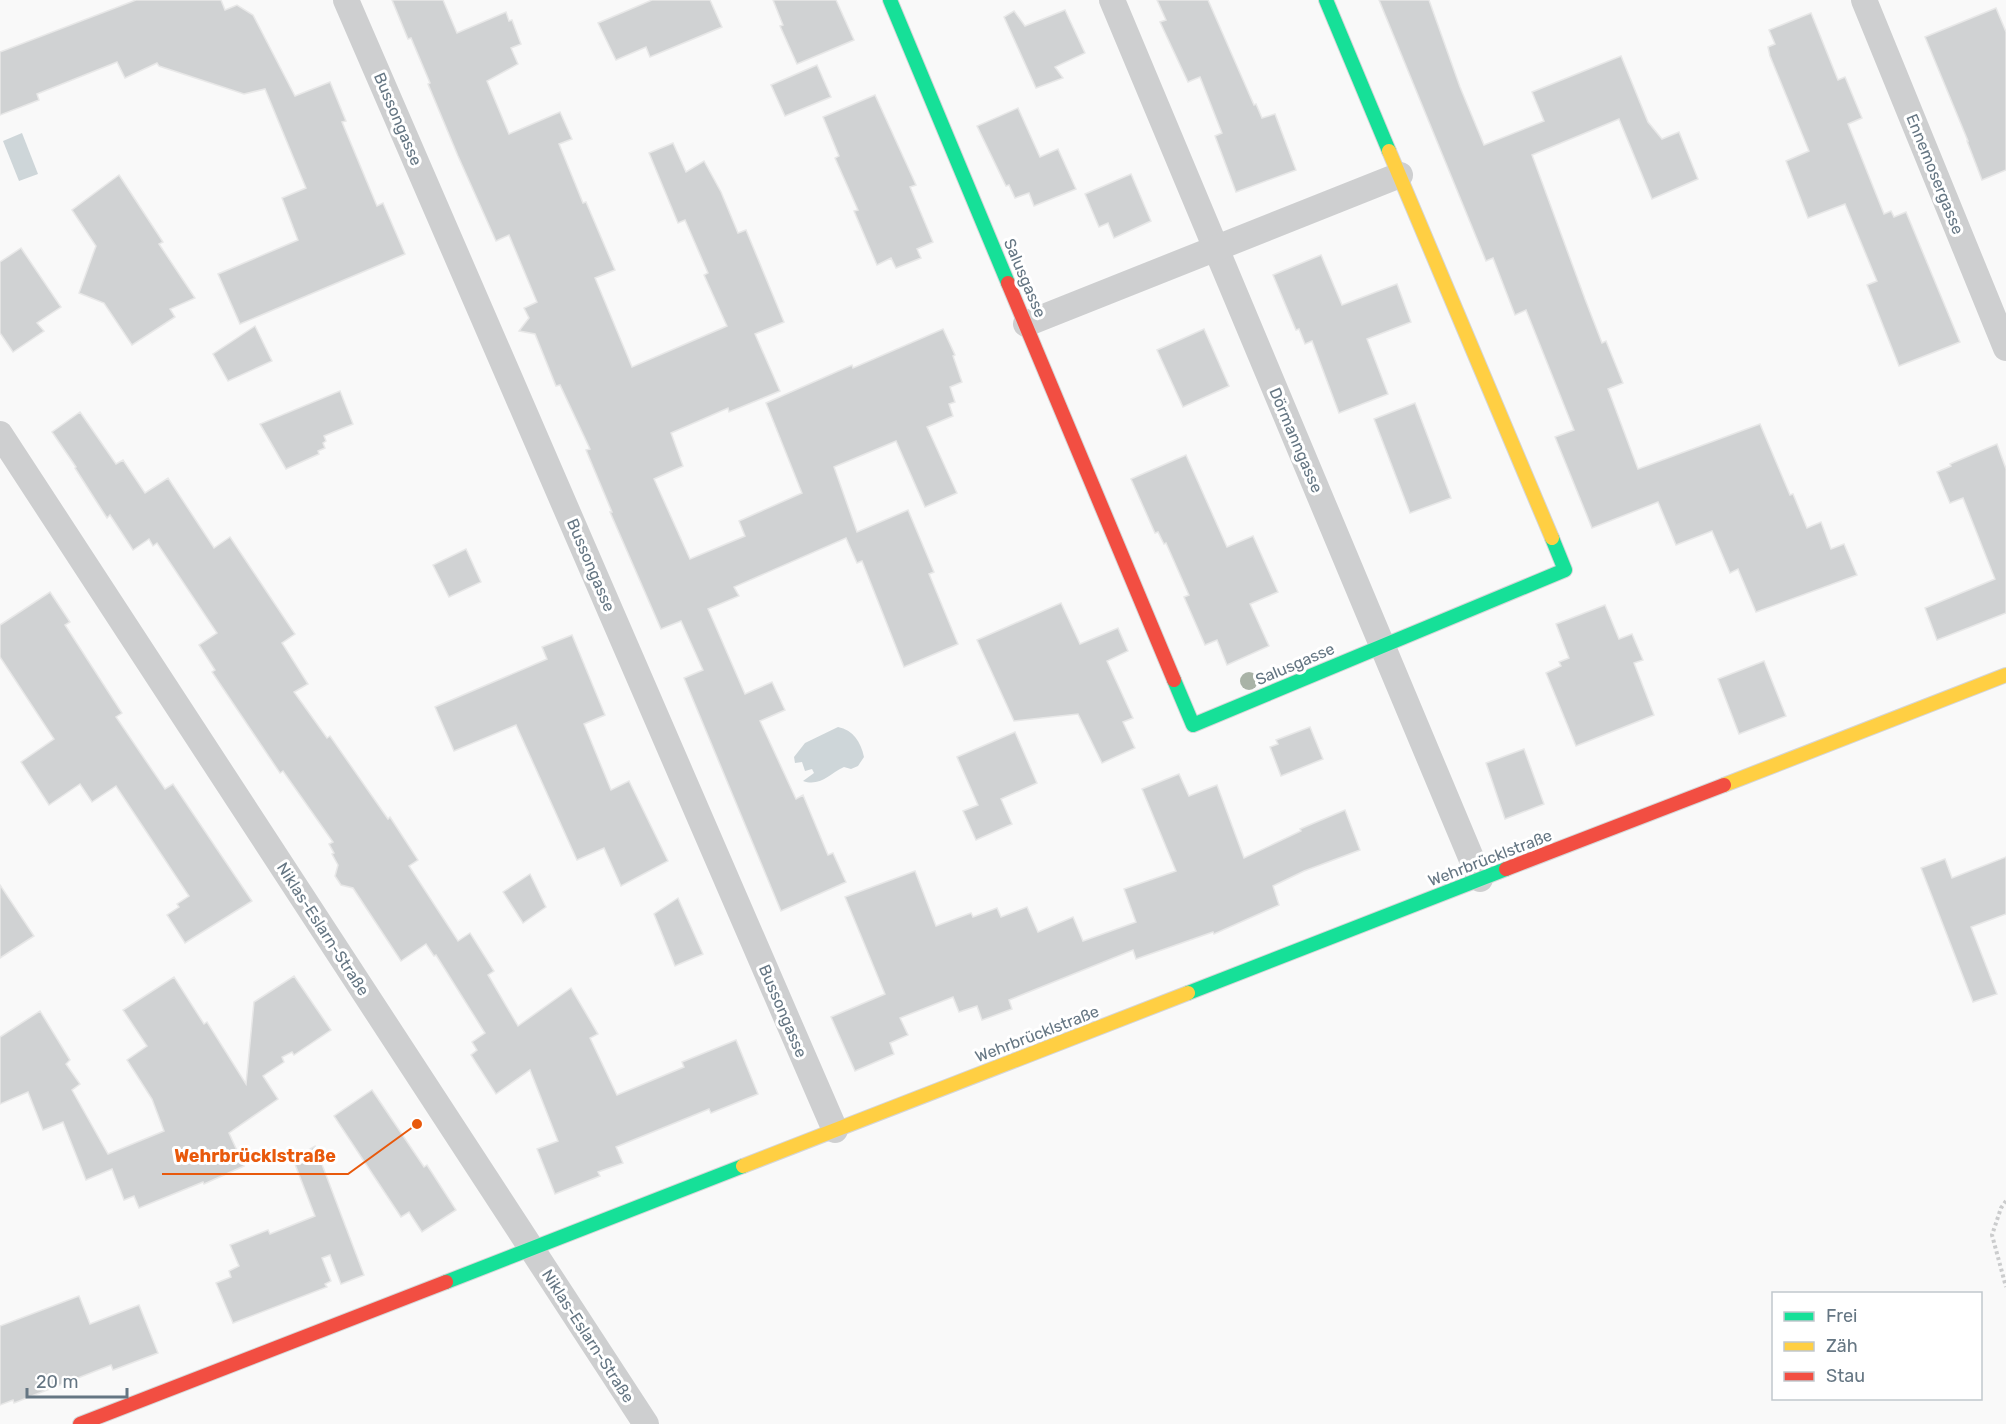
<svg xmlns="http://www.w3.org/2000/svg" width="2006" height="1424" font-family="Rubik,sans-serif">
	<rect width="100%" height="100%" fill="#f9f9f9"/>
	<!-- water -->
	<g fill="#ced6d9">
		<path d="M22 133 38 174 19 181 3 141Z"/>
		<path d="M838 727C853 730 861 742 864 757L858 766 851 769 844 767C829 774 820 787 803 781L814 773 812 769 805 771 802 762 795 763 794 757 805 743Z"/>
	</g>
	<!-- building -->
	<g fill="#d0d2d3" stroke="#e8e8e8" stroke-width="1.5">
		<path d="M136 0H221L225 10 237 5 253 15 295 96 330 82 346 121 342 122 377 206 383 203 405 254 240 324 218 274 298 240 282 198 306 188 265 89 244 94 159 66 157 63 125 78 117 62 37 94 39 100 0 115V52Z"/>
		<path d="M392 0H443L457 33 506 12 509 21 512 20 521 44 511 48 518 64 487 81 509 134 560 112 572 139 559 144 583 203 586 202 615 270 595 278 632 367 727 326 704 275 708 273 695 243 685 220 678 223 649 153 673 143 686 172 704 161 721 192 738 233 746 230 784 322 755 334 780 391 729 412 728 408 671 433 683 466 654 479 690 559 745 536 739 521 802 493 766 403 852 365 853 368 943 329 955 355 953 356 962 382 950 387 955 402 949 404 953 416 927 427 957 493 925 507 896 441 834 467 857 532 908 510 934 572 929 574 958 644 904 667 862 561 857 563 846 538 734 587 739 596 708 609 745 694 772 682 785 710 760 721 796 799 803 795 828 855 833 853 846 882 781 911 684 678 703 670 681 621 661 629 610 512H612L586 450 590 449 560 385 556 386 535 334 519 331 529 318 524 308 537 302 509 235 496 241 458 156 428 84 430 83 411 38 408 39Z"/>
		<path d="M652 0H710L722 27 650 57 646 47 616 60 598 23Z"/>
		<path d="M773 0H836L854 40 797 64 780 26 783 25Z"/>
		<path d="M1157 0H1208L1254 105 1256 104 1262 118 1275 114 1296 170 1236 192 1215 136 1222 133 1200 77 1188 82 1160 22 1166 20Z"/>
		<path d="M1379 0H1429L1460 87 1484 145 1544 121 1532 92 1621 56 1648 122 1662 139 1679 132 1698 179 1652 199 1619 119 1532 155 1585 299 1602 343 1606 341 1623 383 1608 389 1638 469 1760 424 1790 495 1793 494 1807 528 1821 522 1831 549 1844 544 1857 575 1756 612 1738 569 1730 573 1712 531 1676 545 1658 502 1592 528 1555 437 1574 430 1526 310 1515 315 1493 258 1486 261Z"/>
		<path d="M1996 8 2006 32V170L1982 180 1967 141H1968L1925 37Z"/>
		<path d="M1065 10 1085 53 1055 67 1063 78 1036 88 1004 17 1014 11 1025 26Z"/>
		<path d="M1811 13 1838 80 1845 77 1862 118 1848 124 1884 214 1891 211 1894 217 1906 212 1960 342 1899 366 1867 285 1877 281 1845 204 1808 218 1786 161 1809 151 1770 56 1768 47 1775 44 1769 30Z"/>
		<path d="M817 65 831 97 785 116 771 85Z"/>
		<path d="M875 95 916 185 910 187 933 242 917 249 921 258 896 268 891 258 877 265 854 211 858 210 835 158 839 156 823 117Z"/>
		<path d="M1018 108 1040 157 1058 149 1076 189 1034 206 1029 193 1015 198 1009 185 1006 186 977 126Z"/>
		<path d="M1131 174 1151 221 1114 238 1108 223 1099 227 1085 194Z"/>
		<path d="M119 175 163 242 159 244 195 298 170 309 175 317 132 345 104 303 79 293 96 246 72 210Z"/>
		<path d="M21 248 61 307 37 323 44 331 13 352 0 333V262Z"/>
		<path d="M1321 255 1342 305 1397 284 1411 322 1367 339 1388 394 1339 413 1312 341 1305 344 1299 329 1296 330 1273 275Z"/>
		<path d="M255 326 272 361 228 381 213 354Z"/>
		<path d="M1204 329 1229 386 1183 407 1157 350Z"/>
		<path d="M340 391 353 424 324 436 326 441 323 443 325 448 318 451 319 454 286 469 260 424Z"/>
		<path d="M1415 403 1451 498 1410 513 1374 419Z"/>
		<path d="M80 412 116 464 123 460 145 493 168 478 214 548 230 537 295 634 282 643 308 684 294 692 327 738 330 736 388 819 390 817 418 860 409 866 458 941 470 933 494 971 488 975 518 1026 571 988 598 1034 590 1038 617 1095 684 1067 682 1062 736 1040 758 1094 711 1113 709 1109 616 1147 623 1163 598 1172 600 1176 555 1194 537 1149 558 1141 530 1070 496 1094 471 1055 477 1050 472 1042 485 1033 436 955 434 956 426 944 401 961 353 888 341 885 335 876 338 865 332 854 334 853 329 844 333 842 283 771 280 773 212 672 215 670 199 645 217 633 157 543 153 546 149 539 133 550 110 515 107 518 75 468 76 467 52 432Z"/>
		<path d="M1997 444 2006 469V613L1937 640 1925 608 1995 579 1963 498 1950 503 1937 472 1951 466 1950 464Z"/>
		<path d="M1186 455 1227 547 1253 536 1278 592 1250 604 1269 646 1227 665 1217 640 1205 645 1184 597 1189 595 1166 543 1164 544 1158 532 1155 533 1131 479Z"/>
		<path d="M466 549 481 582 449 597 433 565Z"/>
		<path d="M50 592 70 622 65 625 122 713 116 717 165 789 173 784 252 901 185 943 167 915 179 907 177 904 189 896 116 786 92 802 80 784 49 805 21 762 54 739 0 657V625Z"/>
		<path d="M1061 603 1080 644 1118 628 1128 651 1107 661 1133 718 1123 722 1135 748 1102 763 1078 714 1014 721 977 640Z"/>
		<path d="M1605 605 1619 639 1632 634 1643 660 1634 663 1654 715 1576 746 1546 673 1561 666 1559 662 1569 658 1556 624Z"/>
		<path d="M572 635 605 715 584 724 611 790 629 781 668 861 621 886 604 848 577 860 516 725 454 751 435 707 547 659 542 647Z"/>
		<path d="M1764 661 1786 716 1739 734 1718 679Z"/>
		<path d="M1310 727 1323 759 1281 776 1270 747 1278 744 1276 740Z"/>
		<path d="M1015 732 1037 783 1001 799 1012 824 976 840 963 811 978 805 957 757Z"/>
		<path d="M1524 749 1544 804 1505 819 1486 763Z"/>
		<path d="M1179 774 1189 796 1217 785 1244 858 1301 831 1300 829 1345 810 1360 850 1304 871 1273 886 1279 905 1214 934 1213 932 1136 959 1133 950 1009 1000 1012 1009 982 1020 977 1006 959 1012 953 997 900 1018 908 1035 890 1043 894 1054 855 1071 831 1017 885 994 845 897 915 871 936 926 971 913 973 917 997 908 1001 917 1027 907 1038 932 1073 917 1083 941 1136 922 1124 889 1176 871 1142 789Z"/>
		<path d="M2006 857V914L1971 927 1997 994 1973 1002 1921 868 1945 859 1952 878Z"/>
		<path d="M530 874 546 907 523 923 503 892Z"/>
		<path d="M0 885 34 936 0 958Z"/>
		<path d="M678 898 703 954 675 966 654 914Z"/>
		<path d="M294 976 331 1030 294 1055 292 1052 282 1057 284 1062 263 1076 278 1099 229 1133 244 1166 204 1184 203 1182 139 1208 134 1196 124 1200 112 1169 86 1180 63 1122 43 1130 28 1092 0 1104V1037L40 1011 70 1060 66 1064 80 1084 72 1090 108 1154 164 1131 152 1099 127 1060 147 1046 123 1010 174 977 204 1024 207 1022 246 1084 254 1002Z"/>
		<path d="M372 1090 424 1167 427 1165 456 1210 422 1232 409 1212 401 1217 334 1116Z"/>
		<path d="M315 1146 364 1275 341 1284 330 1255 322 1258 331 1281 325 1284 327 1287 233 1323 216 1283 231 1277 229 1271 239 1266 230 1245 268 1230 270 1234 315 1216 293 1159Z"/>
		<path d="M79 1296 90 1324 139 1305 158 1353 113 1370 111 1365 14 1403 13 1400 0 1405V1326Z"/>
	</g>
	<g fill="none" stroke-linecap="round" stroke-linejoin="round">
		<!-- fast casing -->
		<g stroke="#d5d6d7" stroke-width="16">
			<g id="fast">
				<path d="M890 0 1008 283"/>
				<path d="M1326 0 1389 151"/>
				<path d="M1174 680 1193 725 1565 570 1552 538"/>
				<path d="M1188 993 1506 869"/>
				<path d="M446 1282 743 1166"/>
			</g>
		</g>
		<!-- slow casing -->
		<g stroke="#d5d6d7" stroke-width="16">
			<g id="slow">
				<path d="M1389 151 1552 538"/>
				<path d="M1724 785 2006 675"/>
				<path d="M743 1166 1188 993"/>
			</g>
		</g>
		<!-- jam casing -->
		<g stroke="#d5d6d7" stroke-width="16">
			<g id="jam">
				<path d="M1008 283 1174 680"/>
				<path d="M1506 869 1724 785"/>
				<path d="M80 1424 446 1282"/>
			</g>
		</g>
		<!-- path -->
		<path stroke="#cbcccd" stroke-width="4" stroke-dasharray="3 3" stroke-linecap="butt" d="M2006 1201 2001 1208 1992 1235 2006 1287"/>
		<!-- street -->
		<g stroke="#cecfd0" stroke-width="26">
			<path d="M346 0 835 1130"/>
			<path d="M1112 0 1480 879"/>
			<path d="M1864 0 2006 348"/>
			<path d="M1026 324 1400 175"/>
			<path d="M0 434 646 1424"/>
		</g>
		<!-- fast -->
		<use href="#fast" stroke="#16e098" stroke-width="14"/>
		<!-- slow -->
		<use href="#slow" stroke="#ffcf43" stroke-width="14"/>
		<!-- jam -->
		<use href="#jam" stroke="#f24e42" stroke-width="14"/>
	</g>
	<!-- trees -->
	<circle fill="#a9b3a7" cx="1249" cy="681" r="9"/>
	<g text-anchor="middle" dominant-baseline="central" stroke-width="6" stroke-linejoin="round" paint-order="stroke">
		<!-- street labels -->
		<g font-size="16" fill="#657683" stroke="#fff">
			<text transform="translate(398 119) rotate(67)">Bussongasse</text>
			<text transform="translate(1935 174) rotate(68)">Ennemosergasse</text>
			<text transform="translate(1025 278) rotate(67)">Salusgasse</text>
			<text transform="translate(1296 440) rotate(67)">Dörmanngasse</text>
			<text transform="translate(591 565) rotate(67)">Bussongasse</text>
			<text transform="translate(1295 664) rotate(-23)">Salusgasse</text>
			<text transform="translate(1490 858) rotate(-21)">Wehrbrücklstraße</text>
			<text transform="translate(323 929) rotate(57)">Niklas-Eslarn-Straße</text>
			<text transform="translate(783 1011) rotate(67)">Bussongasse</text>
			<text transform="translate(1037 1034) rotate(-21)">Wehrbrücklstraße</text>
			<text transform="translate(588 1336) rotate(57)">Niklas-Eslarn-Straße</text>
		</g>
	</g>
	<!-- callouts -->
	<path fill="none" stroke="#e8590c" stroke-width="2" d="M417 1124L348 1174H162"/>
	<circle fill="#e8590c" stroke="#fff" stroke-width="2" cx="417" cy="1124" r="6"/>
	<g font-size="18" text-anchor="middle" font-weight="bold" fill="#e8590c" stroke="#fff" stroke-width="6" stroke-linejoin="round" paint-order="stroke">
		<text x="255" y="1162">Wehrbrücklstraße</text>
	</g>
	<!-- legend -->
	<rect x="1772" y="1292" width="210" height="108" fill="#ffffff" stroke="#c1c8cd" stroke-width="1.5"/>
	<rect x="1784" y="1312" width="30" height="9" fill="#16e098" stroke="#c1c8cd" stroke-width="1.5"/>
	<text x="1826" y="1322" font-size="18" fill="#657683">Frei</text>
	<rect x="1784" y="1342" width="30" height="9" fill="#ffcf43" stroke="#c1c8cd" stroke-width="1.5"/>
	<text x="1826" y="1352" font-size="18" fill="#657683">Zäh</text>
	<rect x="1784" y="1372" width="30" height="9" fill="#f24e42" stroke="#c1c8cd" stroke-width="1.5"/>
	<text x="1826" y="1382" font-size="18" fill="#657683">Stau</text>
	<!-- scale -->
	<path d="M27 1388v9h100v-9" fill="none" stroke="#657683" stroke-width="3"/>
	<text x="36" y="1388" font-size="18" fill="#657683" stroke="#ffffff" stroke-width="4.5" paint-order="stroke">20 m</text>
</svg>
